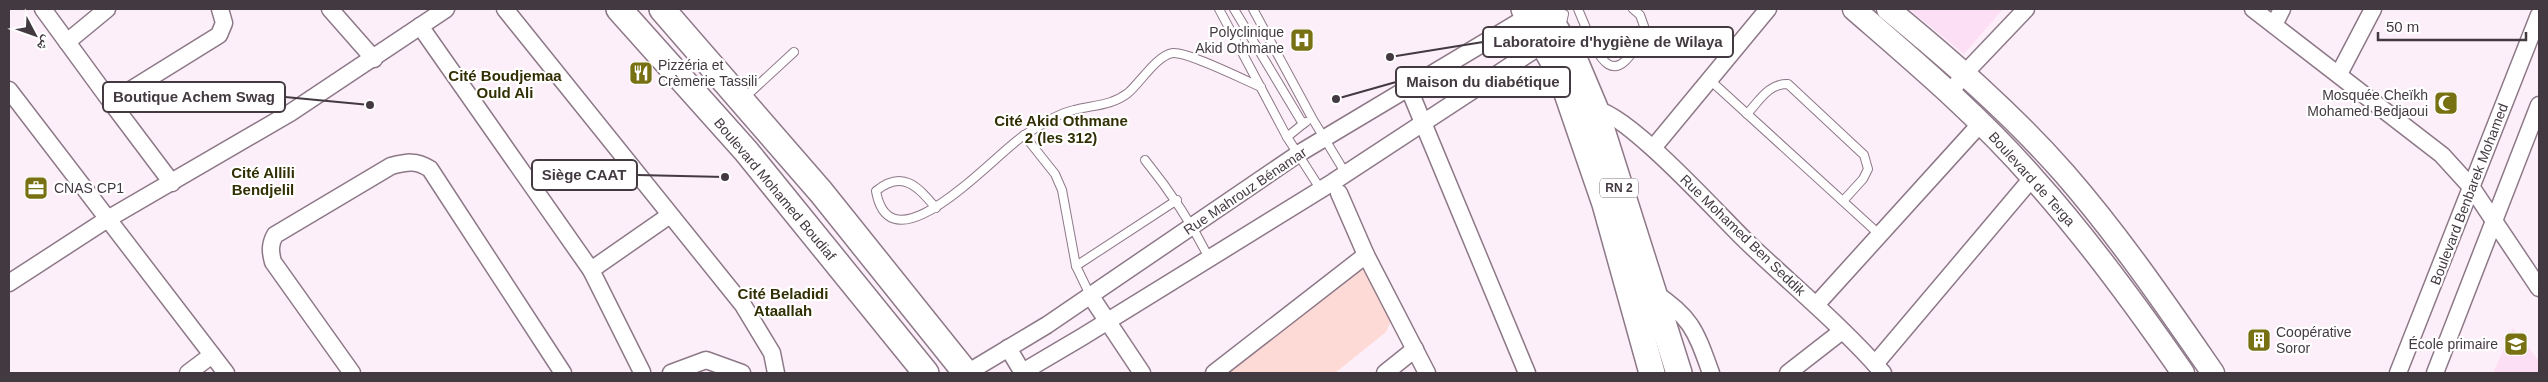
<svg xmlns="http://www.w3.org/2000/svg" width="2548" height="382" font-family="Arial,'Noto Naskh Arabic',sans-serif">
	<rect width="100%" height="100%" fill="#fdeff9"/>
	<!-- built -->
	<g fill="#fddff5">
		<path d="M1909 9H2003L1964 54Z"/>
		<path d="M2513 328 2539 361V373H2493Z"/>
	</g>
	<!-- green -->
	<path fill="#fddad5" d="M1353 268 1365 271 1391 321 1386 332 1335 373H1220Z"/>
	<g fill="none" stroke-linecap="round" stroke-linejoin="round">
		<!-- lane casing -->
		<g stroke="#8d7888" stroke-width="10">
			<g id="lane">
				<path d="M1219 9 1287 137 1303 124"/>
				<path d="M1234 9 1303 124 1306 122"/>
				<path d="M1253 9 1312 118 1346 174"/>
				<path d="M1578 9C1597 54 1612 101 1645 29L1640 15 1633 9"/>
				<path d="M1552 10 1564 14 1561 27"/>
				<path d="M1711 81 1880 235"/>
				<path d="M743 99 794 52"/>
				<path d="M1747 114C1759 101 1769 83 1788 84L1864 155 1868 169 1863 179 1843 201"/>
				<path d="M1024 135 1055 174 1062 190 1076 266 1090 295"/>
				<path d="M1287 137 1321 190"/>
				<path d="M1145 160C1170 191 1191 222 1209 258"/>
				<path d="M936 208C918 187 903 169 876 191 891 275 998 150 1026 134 1041 125 1057 114 1074 110 1093 105 1111 106 1128 93 1140 83 1157 55 1173 53 1189 52 1244 80 1261 87"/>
				<path d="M1076 266 1177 200"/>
			</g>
		</g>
		<!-- street casing -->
		<g stroke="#8d7888" stroke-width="19">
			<g id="street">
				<path d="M43 9 111 102 219 35 224 23 220 9"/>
				<path d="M330 9 374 59"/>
				<path d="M505 9 743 305 772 353 776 373"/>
				<path d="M2253 9 2442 155 2472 188 2539 288"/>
				<path d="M2274 25 2282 9"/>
				<path d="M420 26 591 270 642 372"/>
				<path d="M67 42 107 9"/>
				<path d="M2339 74 2373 9"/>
				<path d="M1409 89 1527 373"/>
				<path d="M9 90 226 373"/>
				<path d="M1950 93 1965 73 2026 9"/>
				<path d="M111 102 172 183"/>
				<path d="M1593 109C1624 109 1720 216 1746 241 1792 285 1841 325 1883 373"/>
				<path d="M1653 148 1768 9"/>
				<path d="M1339 193 1366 255 1427 373"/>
				<path d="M591 270 670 215"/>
				<path d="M9 283 106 220 290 113 446 9"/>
				<path d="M1653 292C1692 317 1696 332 1711 373"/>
				<path d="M1090 295 1142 373"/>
				<path d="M1816 305 1981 123"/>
				<path d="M1008 348 1023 373"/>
				<path d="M1875 364 2033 177"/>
				<path d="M188 373 212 355"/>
				<path d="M352 373 273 262C270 251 270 244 275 235L391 166C407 162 416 160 430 169L563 373"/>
				<path d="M671 373 706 360 742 373"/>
				<path d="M967 373 1047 325 1298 154 1537 11"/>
				<path d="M1021 373 1082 337 1333 182 1551 39"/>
				<path d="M1214 373 1366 255"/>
				<path d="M1385 373 1415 349"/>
				<path d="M1788 373 1842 331"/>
				<path d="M2398 373 2539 15"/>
				<path d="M2435 373 2539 105"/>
			</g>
		</g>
		<!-- secondary casing -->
		<g stroke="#8d7888" stroke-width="25">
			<g id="secondary">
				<path d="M1854 9C1916 63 1979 116 2033 178 2088 239 2136 305 2183 373"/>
				<path d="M1888 9C1950 60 2011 113 2064 173 2119 236 2166 305 2213 373"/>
			</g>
		</g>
		<!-- primary casing -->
		<g stroke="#8d7888" stroke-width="28">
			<g id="primary">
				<path d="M619 9 746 151 926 373"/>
				<path d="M662 9 821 192 966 373"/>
				<path d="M1524 9 1561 76 1605 204 1652 373"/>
				<path d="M1544 9 1576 63 1595 108 1679 373"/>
			</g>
		</g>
		<!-- lane -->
		<use href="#lane" stroke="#fff" stroke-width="8"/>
		<!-- street -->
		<use href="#street" stroke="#fff" stroke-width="16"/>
		<!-- secondary -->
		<use href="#secondary" stroke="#fff" stroke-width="22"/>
		<!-- primary -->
		<use href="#primary" stroke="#fff" stroke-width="25"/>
	</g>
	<!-- icons -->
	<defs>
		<g id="hospital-square" transform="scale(1.25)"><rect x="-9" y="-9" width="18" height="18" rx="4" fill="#787113" stroke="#fff"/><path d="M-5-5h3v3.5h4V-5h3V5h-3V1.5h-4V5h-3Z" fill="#fff"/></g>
		<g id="restaurant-square" transform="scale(1.25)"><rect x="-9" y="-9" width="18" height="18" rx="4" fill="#787113" stroke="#fff"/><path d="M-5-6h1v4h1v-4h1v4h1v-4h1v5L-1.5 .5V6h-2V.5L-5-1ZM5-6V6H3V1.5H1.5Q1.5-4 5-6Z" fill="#fff"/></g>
		<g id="mosque-square" transform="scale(1.25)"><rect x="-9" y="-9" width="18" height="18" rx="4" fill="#787113" stroke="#fff"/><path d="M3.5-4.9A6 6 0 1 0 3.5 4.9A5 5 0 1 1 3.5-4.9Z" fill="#fff"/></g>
		<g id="office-square" transform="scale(1.25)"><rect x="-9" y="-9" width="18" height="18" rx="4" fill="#787113" stroke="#fff"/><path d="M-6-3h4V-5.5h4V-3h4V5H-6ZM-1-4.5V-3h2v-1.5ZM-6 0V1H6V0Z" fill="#fff"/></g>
		<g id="building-square" transform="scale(1.25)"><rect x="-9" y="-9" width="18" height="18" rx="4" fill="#787113" stroke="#fff"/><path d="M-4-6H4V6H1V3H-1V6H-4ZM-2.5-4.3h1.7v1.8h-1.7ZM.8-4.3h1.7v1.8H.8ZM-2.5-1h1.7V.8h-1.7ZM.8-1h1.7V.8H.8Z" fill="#fff"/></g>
		<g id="school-square" transform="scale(1.25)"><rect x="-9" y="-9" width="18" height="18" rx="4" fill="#787113" stroke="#fff"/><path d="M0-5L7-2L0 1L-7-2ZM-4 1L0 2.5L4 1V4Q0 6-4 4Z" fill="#fff"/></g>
	</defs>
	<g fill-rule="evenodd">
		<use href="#hospital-square" x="1302" y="40"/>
		<use href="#restaurant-square" x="641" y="73"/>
		<use href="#mosque-square" x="2446" y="103"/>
		<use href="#office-square" x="36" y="188"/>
		<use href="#building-square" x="2259" y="340"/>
		<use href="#school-square" x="2516" y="344"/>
	</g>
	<g text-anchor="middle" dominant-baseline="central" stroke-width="4.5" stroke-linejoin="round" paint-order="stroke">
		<!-- shield labels -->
		<rect fill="#fff" stroke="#7b757a" stroke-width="1" x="1600" y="178.5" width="38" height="19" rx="4"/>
		<g font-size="12" font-weight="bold" fill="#433a41">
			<text x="1619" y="188">RN 2</text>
		</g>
		<!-- poi labels -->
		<g font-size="14" fill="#433a41" stroke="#fff" text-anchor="end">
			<text x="1284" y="32">Polyclinique<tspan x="1284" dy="16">Akid Othmane</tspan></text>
			<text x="658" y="65" text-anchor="start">Pizzéria et<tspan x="658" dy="16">Crèmerie Tassili</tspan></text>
			<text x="2428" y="95">Mosquée Cheïkh<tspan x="2428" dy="16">Mohamed Bedjaoui</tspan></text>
			<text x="54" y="188" text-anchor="start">CNAS CP1</text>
			<text x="2276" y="332" text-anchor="start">Coopérative<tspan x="2276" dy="16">Soror</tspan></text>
			<text x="2498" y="344">École primaire</text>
		</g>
		<!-- street labels -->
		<g font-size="14" fill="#433a41" stroke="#fff">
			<text transform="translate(2032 179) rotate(48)">Boulevard de Terga</text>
			<text transform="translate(775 189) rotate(50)">Boulevard Mohamed Boudiaf</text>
			<text transform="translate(1245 191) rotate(-34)">Rue Mahrouz Bénamar</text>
			<text transform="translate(2469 194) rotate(-69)">Boulevard Benbarek Mohamed</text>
			<text transform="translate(1743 235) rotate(44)">Rue Mohamed Ben Seddik</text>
		</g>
		<!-- neighbourhood labels -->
		<g font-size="15" font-weight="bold" fill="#322f04" stroke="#fff">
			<text x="505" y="75">Cité Boudjemaa<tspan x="505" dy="17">Ould Ali</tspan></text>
			<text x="1061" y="120">Cité Akid Othmane<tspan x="1061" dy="17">2 (les 312)</tspan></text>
			<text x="263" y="172">Cité Allili<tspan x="263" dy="17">Bendjelil</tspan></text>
			<text x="783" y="293">Cité Beladidi<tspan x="783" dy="17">Ataallah</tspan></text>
		</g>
	</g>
	<!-- callouts -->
	<path fill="none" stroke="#433a41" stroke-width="2" d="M1390 57L1483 42M1336 99L1396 82M370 105L285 97M725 177L637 175"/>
	<g fill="#433a41" stroke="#fff" stroke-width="2">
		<circle cx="1390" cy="57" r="5"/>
		<circle cx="1336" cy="99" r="5"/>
		<circle cx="370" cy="105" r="5"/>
		<circle cx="725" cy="177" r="5"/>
	</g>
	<g fill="#fff" stroke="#433a41" stroke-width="2">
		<rect x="1483" y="27" width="250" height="30" rx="5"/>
		<rect x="1396" y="67" width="174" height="30" rx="5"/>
		<rect x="103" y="82" width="182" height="30" rx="5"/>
		<rect x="532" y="160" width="105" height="30" rx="5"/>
	</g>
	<g font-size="15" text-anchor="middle" font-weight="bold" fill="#433a41">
		<text x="1608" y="47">Laboratoire d'hygiène de Wilaya</text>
		<text x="1483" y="87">Maison du diabétique</text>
		<text x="194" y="102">Boutique Achem Swag</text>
		<text x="584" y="180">Siège CAAT</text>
	</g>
	<!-- border -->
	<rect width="2548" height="382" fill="none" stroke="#433a41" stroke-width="20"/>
	<!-- north arrow -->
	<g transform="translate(35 35) rotate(131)" stroke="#ffffff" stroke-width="4" paint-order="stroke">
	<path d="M0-4L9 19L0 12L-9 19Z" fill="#433a41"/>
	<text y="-8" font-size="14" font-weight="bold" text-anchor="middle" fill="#433a41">ش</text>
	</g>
	<!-- scale -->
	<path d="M2378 32v8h148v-8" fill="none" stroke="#433a41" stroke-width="2.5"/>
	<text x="2386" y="32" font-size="15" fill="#433a41" stroke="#ffffff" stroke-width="4" paint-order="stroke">50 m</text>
</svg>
